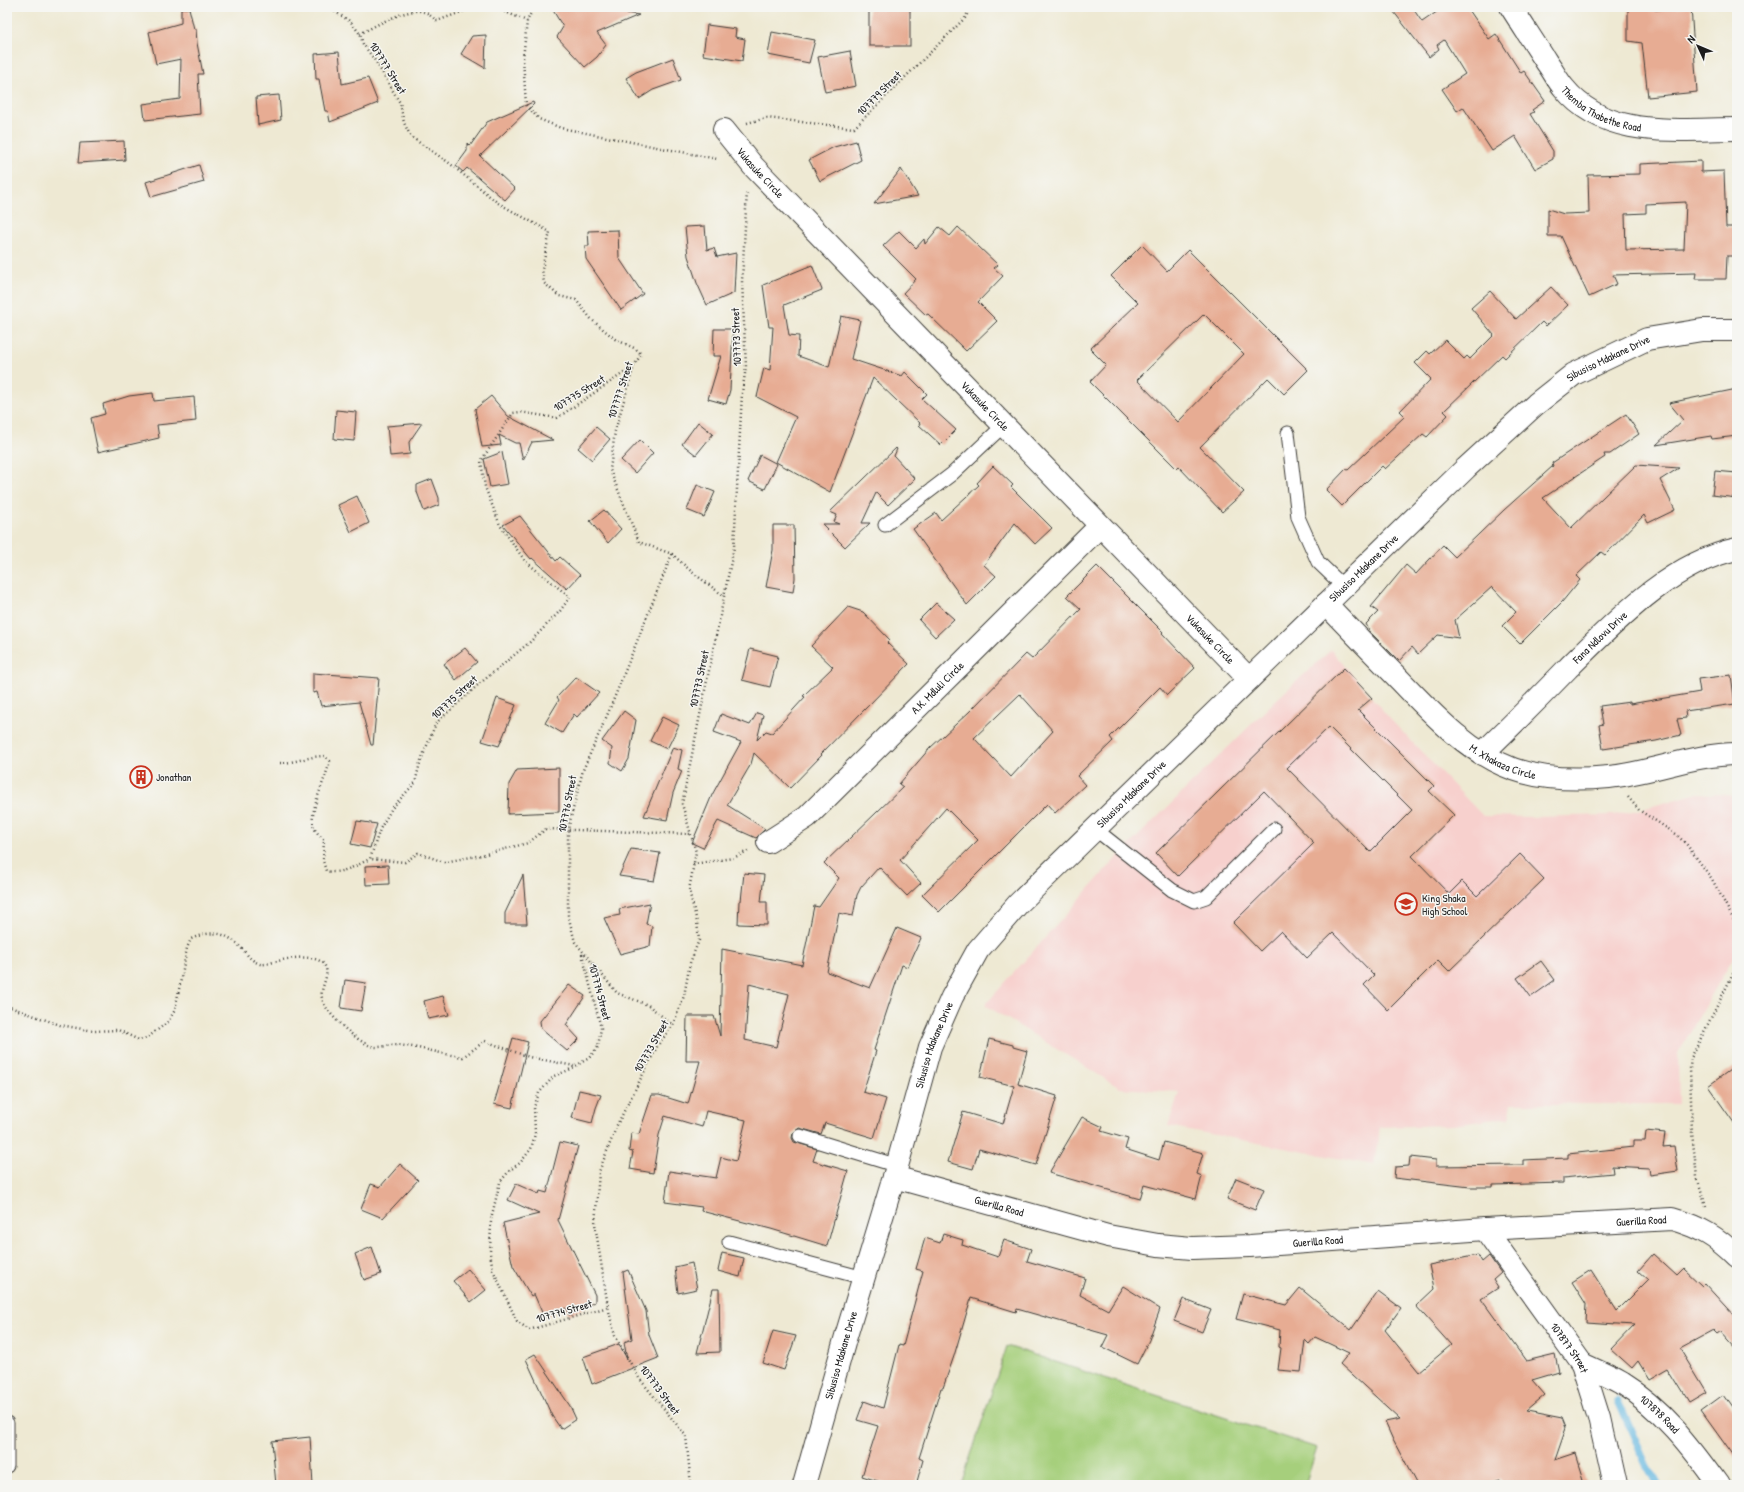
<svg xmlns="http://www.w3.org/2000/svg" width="1744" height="1492" font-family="'Patrick Hand',sans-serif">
	<rect width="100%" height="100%" fill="#f6f6f2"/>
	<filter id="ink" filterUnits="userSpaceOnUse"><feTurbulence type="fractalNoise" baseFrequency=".025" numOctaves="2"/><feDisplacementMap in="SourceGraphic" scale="8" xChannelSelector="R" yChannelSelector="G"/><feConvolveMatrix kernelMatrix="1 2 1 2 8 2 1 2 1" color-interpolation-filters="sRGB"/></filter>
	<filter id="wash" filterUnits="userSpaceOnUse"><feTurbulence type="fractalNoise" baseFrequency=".012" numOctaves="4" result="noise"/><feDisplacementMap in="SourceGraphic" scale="16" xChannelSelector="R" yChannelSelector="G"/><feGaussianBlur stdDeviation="0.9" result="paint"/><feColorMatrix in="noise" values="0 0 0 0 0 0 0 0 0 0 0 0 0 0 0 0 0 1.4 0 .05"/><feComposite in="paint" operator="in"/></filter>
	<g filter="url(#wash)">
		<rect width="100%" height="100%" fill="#eee9d3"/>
		<!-- built -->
		<path fill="#f7d0cd" d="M1331 650 1391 720 1483 816 1531 817 1613 815 1639 810 1698 793 1737 796V951L1678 1053 1679 1104H1512L1509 1117 1454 1125 1380 1127 1374 1165 1168 1126 1179 1092 1120 1088 985 1005 1122 852 1276 700Z"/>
		<!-- green -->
		<path fill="#a6cf7b" stroke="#61764c" d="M1007 1346 1317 1448 1305 1485H961Z"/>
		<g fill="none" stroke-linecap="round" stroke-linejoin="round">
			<!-- stream -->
			<path stroke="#65b8e1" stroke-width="7" d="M1618 1401 1646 1464 1657 1485"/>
		</g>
		<g id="blocks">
			<!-- building -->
			<g fill="#e7ac93" fill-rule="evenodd">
				<path d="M551 7H612V11L639 15 597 33 606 45 597 57 585 67 557 37 563 27Z"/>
				<path d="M1390 7H1412L1422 22 1444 7H1467L1489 39 1496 34 1521 73 1524 71 1545 101 1532 110 1534 112 1530 114 1553 151V159L1535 169 1515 136 1492 151 1463 107 1457 111 1442 89 1465 74 1444 40 1437 45 1439 49 1429 57Z"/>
				<path d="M1628 7H1655V10L1691 7 1697 92 1648 97 1642 43 1628 41Z"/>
				<path d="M181 8H189L194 29H196L197 43 203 74H198L200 114 145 120 143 104 180 99 181 59 156 64 149 32 181 23Z"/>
				<rect x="869" y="8" width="41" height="38"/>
				<path d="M707 25 736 29 735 37 745 39 742 61 703 55Z"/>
				<path d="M772 32 815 40 809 63 768 55Z"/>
				<path d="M486 35 485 68 461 54 472 36Z"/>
				<path d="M850 51 856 86 825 92 818 57Z"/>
				<path d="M339 52 342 84 368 78 378 103 330 122 328 111H325L319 79H316L315 54Z"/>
				<path d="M673 58 681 80 653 90 639 99 626 78 636 72Z"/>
				<path d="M279 95 281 120 258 125 256 97Z"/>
				<path d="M533 102 534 104 480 156 515 189 505 200 467 168 463 172 456 166 467 151V143L470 146 487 122Z"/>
				<path d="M124 141 125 160 78 163 80 143Z"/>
				<path d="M856 141 861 160 820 181 809 160 834 147Z"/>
				<path d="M1701 161V172L1724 171 1726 227H1737L1736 256H1727L1726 279H1695L1696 273 1613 275 1617 284 1589 297 1561 236H1548V209L1564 214 1589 213 1588 175 1640 174V164ZM1686 202 1684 249 1626 250 1625 214 1646 213V204Z"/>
				<path d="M199 165 204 182 151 197 146 182Z"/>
				<path d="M901 169 918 196 874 204Z"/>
				<path d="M705 226 707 250 714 248 717 257 736 253 734 293 707 305 697 283 688 256 685 227Z"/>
				<path d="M939 227 950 236 958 227 998 265 994 268 1003 276 978 302 997 321 966 351 928 314 926 315 903 293 916 279 883 246 899 231 916 248 924 239 925 244Z"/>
				<path d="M618 230 619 258 643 294 621 310 586 259 585 246H589L588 231Z"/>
				<path d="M1142 245 1167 271 1188 250 1308 370 1284 394 1268 378 1200 447 1244 492 1222 512 1179 467 1177 469 1090 382 1106 365 1090 349 1138 303 1111 276ZM1204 314 1244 354 1178 422 1137 380Z"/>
				<path d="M812 265 822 290 784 305 789 335 799 336 798 356 829 367 841 316 860 320 851 359 902 376 905 372 927 394 922 399 956 430 941 445 919 425 920 423 873 378 830 492 776 462 796 417 757 397 764 368 770 370 773 327H769L763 285Z"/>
				<path d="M1551 287 1568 305 1546 326 1542 322 1505 358 1502 355 1444 411 1448 415 1427 437 1423 434 1385 469 1382 466 1342 506 1326 490 1346 469 1348 470 1405 416 1400 411 1431 379 1415 363 1427 351 1430 354 1445 340 1464 359 1467 356 1470 359 1494 335 1471 308 1490 291 1516 319Z"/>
				<path d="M714 329H733L730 390 726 404 708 399 721 356H713Z"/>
				<path d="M1737 389V436L1712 439 1711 436 1656 445 1683 420 1669 403Z"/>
				<path d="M153 393 154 401 194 397 196 421 157 425 159 438 98 452 91 418 105 414 103 404 129 396Z"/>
				<path d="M491 396 508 416 553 440 532 442 523 460 519 443H515L499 435 501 445 482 447 475 409Z"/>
				<path d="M336 410 356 412 354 441 334 439Z"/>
				<path d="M1626 414 1639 434 1610 454H1604L1605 457 1543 498 1571 528 1636 465 1679 468 1660 480 1675 510 1648 523 1644 515 1605 555 1601 552 1576 576 1580 580 1562 602 1520 644 1502 626 1516 612 1492 587 1455 620 1459 638 1438 635 1418 654 1412 647 1399 661 1370 632 1366 624 1378 612 1371 607 1406 565 1416 574 1443 545 1455 557 1504 510 1553 466 1552 463Z"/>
				<path d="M698 422 713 434 696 455 682 444Z"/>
				<path d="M422 423 409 442 410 454 390 456 387 426Z"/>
				<path d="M596 427 610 439 592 460 578 448Z"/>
				<path d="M640 440 653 453 635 473 621 460Z"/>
				<path d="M896 448 897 449 894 456 915 479 888 505 876 493 862 523H870L845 547 822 524H839L834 522 837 515 830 512Z"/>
				<path d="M502 452 508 484 490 487 484 459Z"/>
				<path d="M760 455 777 464 765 489 748 481Z"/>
				<path d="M993 466 1013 485 1011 487 1052 528 1035 544 1015 523 984 565 996 576 967 605 913 529 936 513 941 520 979 485 977 483Z"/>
				<path d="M1715 471 1737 473V498L1712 495Z"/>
				<path d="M432 479 439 498V505L424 511 417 492V485Z"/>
				<path d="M697 485 715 492 704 517 687 510Z"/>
				<path d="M357 496 369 523 351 532 338 505Z"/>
				<path d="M604 510 621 529 608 543 590 521Z"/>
				<path d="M520 516 556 561 560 557 580 575 567 589 532 558 531 559 503 525Z"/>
				<path d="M773 525H794L795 578 793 592 766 587 773 550Z"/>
				<path d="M1097 566 1163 632 1162 633 1195 668 1167 695 1160 687 1110 737 1113 741 1077 776 1085 785 1055 813 1047 804 939 912 922 895 978 840 946 808 900 860 921 883 907 896 879 867 861 887 857 895 853 916 839 913 827 972 870 988 897 928 921 938 908 967 902 965 874 1050 876 1051 863 1092 886 1099 874 1138 825 1123 821 1134 799 1128 793 1133 792 1138 794 1142 817 1149 813 1161 848 1171 827 1246 771 1229 701 1211 702 1207 665 1202 669 1171 716 1178 721 1157 736 1161 746 1120 706 1111 702 1127 665 1116 659 1135 653 1173 630 1169 633 1152 629 1151 631 1133 639 1134 652 1095H659L688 1104 700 1061H686L687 1016H714L720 1036 722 949 802 965 814 906 819 907 839 878 824 863 903 787 899 784 930 748 969 712 1026 654 1032 659 1081 609 1067 596ZM1020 694 1053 731 1011 777 974 738ZM749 984 789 994 776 1047 745 1040Z"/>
				<path d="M936 603 954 619 935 637 919 620Z"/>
				<path d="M848 607 863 612 890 640 887 643 909 664 821 754 822 755 790 788 754 753 751 764 727 805 765 829 756 838 718 821 703 848 692 843 712 795 741 742 714 732 721 714 750 725 757 713 763 715 757 740 766 731 772 733 805 697 803 696 833 667 811 646Z"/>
				<path d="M465 648 477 662 456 680 444 664Z"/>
				<path d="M750 649 778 656 770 687 742 680Z"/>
				<path d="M1344 668 1372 698 1358 710 1434 786 1429 791 1454 815 1412 856 1449 894 1462 881 1477 896 1520 854 1544 879 1449 971 1438 960 1388 1010 1364 985 1374 975 1333 933 1307 958 1281 931 1260 951 1233 923 1314 843 1264 791 1178 876 1156 853ZM1329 727 1412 810 1370 852 1287 768Z"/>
				<path d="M313 673 379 678 373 745H371L359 702 321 706 317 692 313 693Z"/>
				<path d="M1731 675 1735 704 1685 711 1686 718 1677 719 1681 735 1656 741 1603 749 1599 725 1603 724 1600 706 1630 702V704L1700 692 1698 679Z"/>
				<path d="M576 677 599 693 577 717 574 714 562 733 545 723 559 700 557 697Z"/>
				<path d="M497 698 516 705 499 746 482 741Z"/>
				<path d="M624 711 636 720 629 759 622 771 610 763 612 748 602 741Z"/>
				<path d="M662 717 679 725 667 749 650 741Z"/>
				<path d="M673 747 682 750 678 769 682 771 673 793 667 820 644 816Z"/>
				<path d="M559 768V812L508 814 509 784 517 770Z"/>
				<path d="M357 821 377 824 370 848 351 844Z"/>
				<path d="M631 849 660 853 654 881 619 876Z"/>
				<path d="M388 865 389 884 366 885 365 866Z"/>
				<path d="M744 873 764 875 761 902H767V925L738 924 739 901H741Z"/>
				<path d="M523 875 527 924H505V913Z"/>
				<path d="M650 903 646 924 652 926 650 946 620 954 604 918 620 915 619 909Z"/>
				<path d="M1541 961 1555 980 1531 997 1517 978Z"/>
				<path d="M345 980 366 983 361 1011 341 1008Z"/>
				<path d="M569 985 585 996 566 1025 579 1039 567 1051 541 1029 540 1021Z"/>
				<path d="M443 996 449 1015 428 1019 424 1001Z"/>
				<path d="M513 1038 528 1042 512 1108 494 1104Z"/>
				<path d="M989 1039 1013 1045V1047L1027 1051 1018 1084 1057 1096 1036 1165 979 1149 973 1169 948 1162 963 1112 1003 1124 1014 1086 980 1077Z"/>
				<path d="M1737 1065V1127L1708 1086Z"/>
				<path d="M579 1090 601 1095 596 1108 592 1123 572 1118Z"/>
				<path d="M1082 1117 1103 1127 1101 1131 1128 1139 1125 1149 1159 1160 1164 1142 1203 1153 1197 1174 1202 1176 1196 1199 1144 1185 1140 1199 1049 1173Z"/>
				<path d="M1646 1131 1665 1133 1663 1147 1674 1146 1678 1171 1650 1175 1649 1168 1612 1166 1613 1173 1563 1178V1183L1493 1185V1187H1470L1394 1178 1395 1167 1409 1166 1410 1157 1436 1160V1166L1523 1165V1160L1568 1158V1154L1633 1147V1141H1645Z"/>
				<path d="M560 1142 578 1146 558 1220 595 1295V1302L569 1315 566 1308 544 1317 534 1294 531 1296 513 1266 503 1223 539 1214 508 1200 516 1184 539 1194 540 1191 547 1193Z"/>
				<path d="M400 1164 418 1180 383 1218 361 1209 371 1184 380 1187Z"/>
				<path d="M1236 1178 1264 1189 1255 1210 1227 1199Z"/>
				<path d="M943 1234 963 1240 962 1245 998 1257 1004 1240 1031 1249 1027 1261 1085 1278 1080 1295 1108 1310 1123 1286 1160 1309 1149 1340 1137 1364 1102 1347 1108 1335 1017 1309 1016 1312 971 1298 954 1356 943 1388H941L919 1458 923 1460 916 1485H890L862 1476 878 1426 857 1420 864 1401 883 1408 899 1345 903 1346 923 1271 916 1269 925 1238 940 1243Z"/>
				<path d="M372 1247 381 1274 364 1280 355 1254Z"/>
				<path d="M722 1253 744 1258 740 1277 718 1271Z"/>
				<path d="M1653 1254 1677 1276 1684 1269 1702 1286 1705 1283 1737 1318V1350L1721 1332 1717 1335 1713 1331 1680 1349 1706 1392 1689 1402 1668 1368 1649 1379 1638 1361 1632 1368 1611 1349 1634 1325 1585 1322 1586 1304 1572 1282 1591 1270 1617 1311 1648 1280 1638 1271Z"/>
				<path d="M1478 1255 1482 1262 1489 1256 1501 1273 1493 1280 1498 1288 1481 1299 1526 1361 1555 1354 1559 1372 1532 1380 1545 1395 1526 1411 1562 1418 1566 1428 1555 1460 1576 1453 1586 1485H1501L1500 1479 1481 1485H1417L1393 1440 1385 1422 1400 1419 1340 1364 1349 1353 1315 1337 1309 1344 1305 1340 1301 1372 1278 1370 1281 1348 1279 1347 1280 1330 1236 1319 1243 1294 1286 1305 1300 1288 1351 1330 1378 1291 1401 1308 1385 1330 1419 1372 1451 1345 1416 1306 1434 1289 1429 1265Z"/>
				<path d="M692 1263 697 1289 678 1293 675 1267Z"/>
				<path d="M468 1269 486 1290 471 1302 453 1281Z"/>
				<path d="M628 1270 646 1311 649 1335 658 1358 592 1384 583 1357 619 1344 627 1359 624 1342 632 1339 623 1272Z"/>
				<path d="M713 1289H719L720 1352 697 1353Z"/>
				<path d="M1183 1299 1211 1310 1202 1332 1174 1321Z"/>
				<path d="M773 1331 796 1336 784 1370 763 1363Z"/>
				<path d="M535 1354 570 1406 576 1419 561 1429 552 1416 526 1359Z"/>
				<path d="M1723 1395 1737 1415V1461L1701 1411Z"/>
				<path d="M310 1437 313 1485H276L272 1441Z"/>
			</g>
		</g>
	</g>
	<g filter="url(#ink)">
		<use href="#blocks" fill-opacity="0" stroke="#3c3b37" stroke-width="1"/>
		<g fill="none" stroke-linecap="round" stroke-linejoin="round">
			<!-- service casing -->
			<g stroke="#3c3b37" stroke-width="15">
				<g id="service">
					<path d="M1288 433 1298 517 1318 562 1344 587"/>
					<path d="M885 525 952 474 1004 425"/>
					<path d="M1095 829 1172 890 1194 901 1206 897 1274 829"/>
					<path d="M800 1136 898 1166"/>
					<path d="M729 1242 864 1278"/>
					<path d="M7 1423V1466"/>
				</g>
			</g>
			<!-- minor casing -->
			<g stroke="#3c3b37" stroke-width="24">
				<g id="minor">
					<path id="s1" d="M1511 7C1523 26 1535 44 1547 63 1553 71 1558 81 1564 88 1606 140 1677 129 1737 129"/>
					<path id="s2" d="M724 130 753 166 1249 679"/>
					<path id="s3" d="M1326 604C1349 628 1372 652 1396 676 1430 711 1466 752 1513 769 1544 780 1577 780 1609 777 1652 773 1693 754 1737 754"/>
					<path id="s4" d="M1482 754C1511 726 1540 697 1568 668 1615 622 1670 563 1737 549"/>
					<path id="s5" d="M768 842 807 817 1100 526"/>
					<path id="s6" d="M894 1177 1108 1236 1158 1245 1192 1248 1250 1246 1485 1229 1672 1219C1700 1227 1717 1237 1737 1257"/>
					<path id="s7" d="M1485 1229 1582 1364 1599 1418 1614 1485"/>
					<path id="s8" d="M1582 1364C1595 1370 1609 1376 1621 1383 1663 1409 1691 1446 1719 1485"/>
				</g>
			</g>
			<!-- tertiary casing -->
			<g stroke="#3c3b37" stroke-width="24">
				<g id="tertiary">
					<path id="s9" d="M804 1485 846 1336 894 1177 930 1047 952 997 978 950 1018 904 1466 468 1536 404 1574 374 1647 339 1702 330H1737"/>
				</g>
			</g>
			<!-- path -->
			<g stroke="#3c3b37" stroke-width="2.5" stroke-dasharray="1 3" stroke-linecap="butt">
				<path d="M328 7 351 22 360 34 363 44 376 62 400 103 404 123 411 137 448 162 498 203 550 232 542 269 544 283 559 296 576 300 592 320 615 339 636 349 641 354 634 366 615 431 610 470 639 542 672 554 692 572 724 596"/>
				<path d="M485 7 503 11 527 21"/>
				<path d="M534 7 527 21 523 59 526 105 539 119 561 128 717 159"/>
				<path d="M360 34C373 27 409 6 424 12 429 14 433 18 437 21L472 8 482 7"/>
				<path d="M747 123 767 118 854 128 965 18 971 7"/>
				<path d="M634 366 557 418 520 412 513 413 481 461 485 487 500 525 525 561 570 597 560 611 530 642 478 685 436 723 420 763 415 783 392 808 380 829 370 859 405 862 418 853 444 862 482 855 528 843 546 829 691 834"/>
				<path d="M672 554 609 711 583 770 568 829V915L575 942 617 993 648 1005 673 1025"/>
				<path d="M280 763C295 763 309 756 324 756L330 761C326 778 310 809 313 825 315 831 320 836 324 840L323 861 326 871C341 875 357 865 370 859"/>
				<path d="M1628 797 1639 810 1676 834 1687 845 1712 879 1737 926"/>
				<path d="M693 864 733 858 748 851"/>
				<path d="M582 954 601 1028 598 1047 589 1058 569 1070 554 1076 539 1093 534 1107 535 1134 531 1149 520 1163 510 1170 500 1182 491 1219 490 1253 493 1270 517 1321 529 1330 608 1307"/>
				<path d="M7 1006 60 1025 94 1031 118 1030 139 1040 147 1038 168 1022 175 1010 187 948 191 939C213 929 228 932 244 951 249 957 252 961 260 964 265 965 273 962 278 961 290 958 309 955 320 961 335 971 319 986 322 998 325 1013 356 1041 371 1046 381 1049 388 1044 397 1045 420 1047 441 1054 463 1057L485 1041 529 1057 574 1066"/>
				<path d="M1706 1207 1697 1177 1692 1133 1690 1067 1691 1058 1737 966"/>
				<path d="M691 1485 686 1436 639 1378 615 1336 608 1307 595 1224 599 1172 617 1125 658 1045 673 1025 684 996 690 963 699 940 697 922 689 890 696 852 682 804 734 547 742 393 746 367 742 281 747 191"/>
			</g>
			<!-- service -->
			<use href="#service" stroke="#fff" stroke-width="13"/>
			<!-- minor -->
			<use href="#minor" stroke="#fff" stroke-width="22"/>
			<!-- tertiary -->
			<use href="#tertiary" stroke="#fff" stroke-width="22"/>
		</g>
	</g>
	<!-- icons -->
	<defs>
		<g id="building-ring" transform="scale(1.15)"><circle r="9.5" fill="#f6f6f2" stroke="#c8321e" stroke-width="1.5"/><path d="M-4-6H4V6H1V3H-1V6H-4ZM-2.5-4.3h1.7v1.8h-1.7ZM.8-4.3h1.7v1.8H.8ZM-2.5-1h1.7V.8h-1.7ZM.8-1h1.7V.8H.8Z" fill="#c8321e"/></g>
		<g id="school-ring" transform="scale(1.15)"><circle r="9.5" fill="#f6f6f2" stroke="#c8321e" stroke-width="1.5"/><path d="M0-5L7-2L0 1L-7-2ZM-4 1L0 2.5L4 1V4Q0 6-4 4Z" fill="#c8321e"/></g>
	</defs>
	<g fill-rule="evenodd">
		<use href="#building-ring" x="141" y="777"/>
		<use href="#school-ring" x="1406" y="904"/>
	</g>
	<g text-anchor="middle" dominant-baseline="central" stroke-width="3" stroke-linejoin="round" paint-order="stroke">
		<!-- street labels -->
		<g font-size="11" fill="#1c1c1c" stroke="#f6f6f2">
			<text transform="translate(388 68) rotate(58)">107777 Street</text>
			<text transform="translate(879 93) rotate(-45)">107779 Street</text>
			<text stroke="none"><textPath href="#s1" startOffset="141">Themba Thabethe Road</textPath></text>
			<text stroke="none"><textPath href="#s2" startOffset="56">Vukasuke Circle</textPath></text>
			<text transform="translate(736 337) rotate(-92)">107773 Street</text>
			<text stroke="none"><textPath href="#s9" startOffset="1431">Sibusiso Mdakane Drive</textPath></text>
			<text transform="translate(620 390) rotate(-72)">107777 Street</text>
			<text transform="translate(579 393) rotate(-32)">107775 Street</text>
			<text stroke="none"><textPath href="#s2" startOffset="380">Vukasuke Circle</textPath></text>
			<text stroke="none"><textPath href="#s9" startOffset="1107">Sibusiso Mdakane Drive</textPath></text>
			<text stroke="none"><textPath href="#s4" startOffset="166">Fana Ndlovu Drive</textPath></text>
			<text stroke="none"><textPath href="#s2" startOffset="704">Vukasuke Circle</textPath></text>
			<text transform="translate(699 679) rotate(-78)">107773 Street</text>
			<text stroke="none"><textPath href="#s5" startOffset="230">A.K. Mdluli Circle</textPath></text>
			<text transform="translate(454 697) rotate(-43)">107775 Street</text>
			<text stroke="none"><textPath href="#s3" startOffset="239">M. Xhakaza Circle</textPath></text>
			<text stroke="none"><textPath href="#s9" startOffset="783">Sibusiso Mdakane Drive</textPath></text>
			<text transform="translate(567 804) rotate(-79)">107776 Street</text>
			<text transform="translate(600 992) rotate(75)">107774 Street</text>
			<text transform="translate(651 1046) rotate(-60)">107773 Street</text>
			<text stroke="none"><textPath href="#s9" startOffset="459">Sibusiso Mdakane Drive</textPath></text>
			<text stroke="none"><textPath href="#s6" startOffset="109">Guerilla Road</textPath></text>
			<text stroke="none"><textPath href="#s6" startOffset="757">Guerilla Road</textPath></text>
			<text stroke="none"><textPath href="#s6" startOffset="433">Guerilla Road</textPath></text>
			<text transform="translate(564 1311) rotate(-16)">107774 Street</text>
			<text stroke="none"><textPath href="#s7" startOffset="146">107877 Street</textPath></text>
			<text stroke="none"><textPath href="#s9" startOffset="135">Sibusiso Mdakane Drive</textPath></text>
			<text transform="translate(660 1390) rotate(53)">107773 Street</text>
			<text stroke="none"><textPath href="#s8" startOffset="93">107878 Road</textPath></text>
		</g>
		<!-- poi labels -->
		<g font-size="11" fill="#1c1c1c" stroke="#f6f6f2" text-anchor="start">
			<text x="156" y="777">Jonathan</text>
			<text x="1422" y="898">King Shaka<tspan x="1422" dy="13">High School</tspan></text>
		</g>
	</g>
	<!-- margin -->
	<rect width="1744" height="1492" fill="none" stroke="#f6f6f2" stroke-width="24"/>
	<!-- north arrow -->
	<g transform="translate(1698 46) rotate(314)" stroke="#f6f6f2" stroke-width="3" paint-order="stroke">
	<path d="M0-3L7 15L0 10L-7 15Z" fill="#1c1c1c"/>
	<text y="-6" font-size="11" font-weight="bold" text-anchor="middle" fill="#1c1c1c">N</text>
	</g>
</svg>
